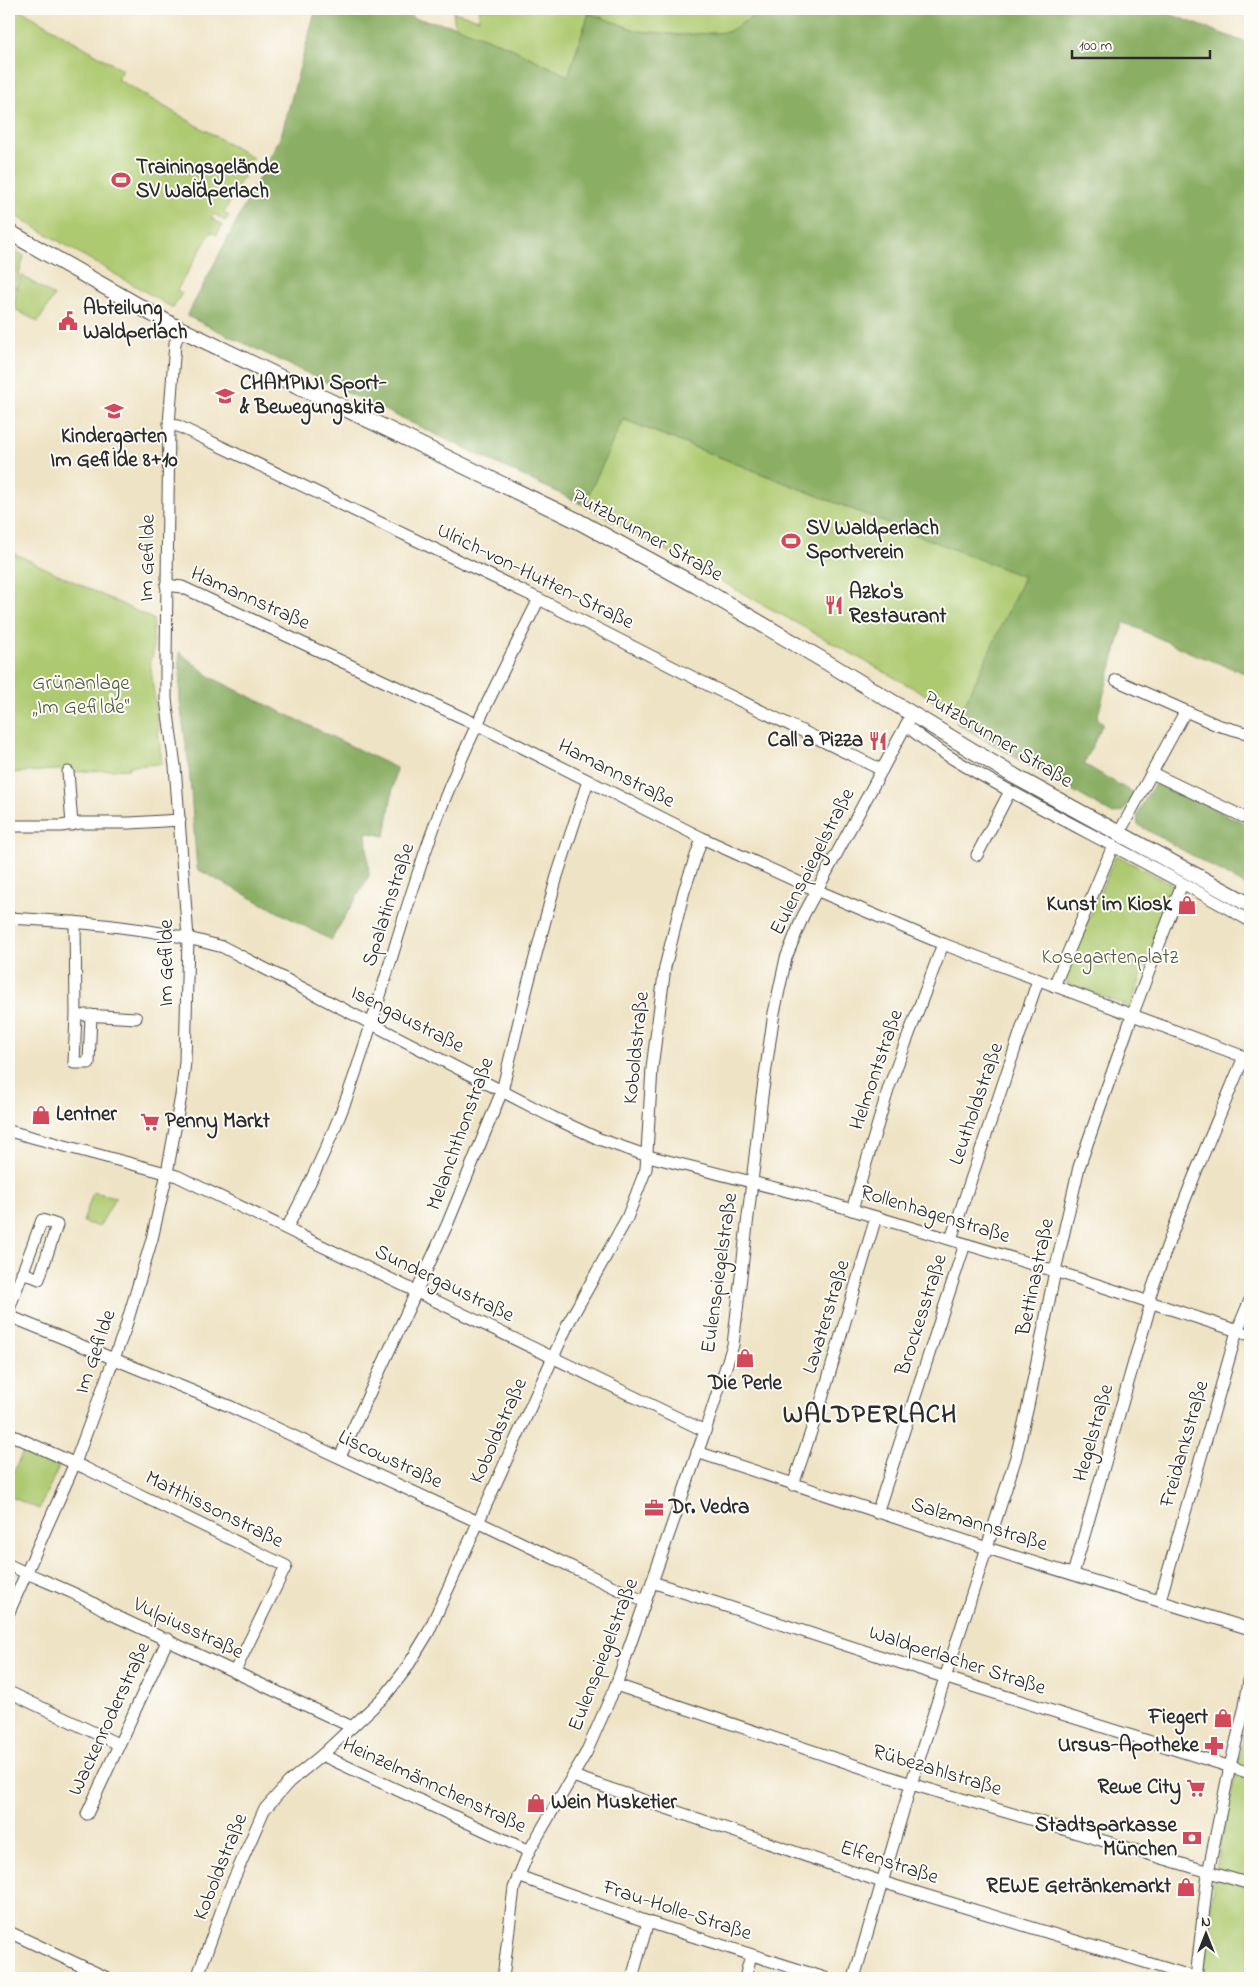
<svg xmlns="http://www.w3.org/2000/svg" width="1259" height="1987" font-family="'Indie Flower',sans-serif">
	<rect width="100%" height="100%" fill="#fdfcf7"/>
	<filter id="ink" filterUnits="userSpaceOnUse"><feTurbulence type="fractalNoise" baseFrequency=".02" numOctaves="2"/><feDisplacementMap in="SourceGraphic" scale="10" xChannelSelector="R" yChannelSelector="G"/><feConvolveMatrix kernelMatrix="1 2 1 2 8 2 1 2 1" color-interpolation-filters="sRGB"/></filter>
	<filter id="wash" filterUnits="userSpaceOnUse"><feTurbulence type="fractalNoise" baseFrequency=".0096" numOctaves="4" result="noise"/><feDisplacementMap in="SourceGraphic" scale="20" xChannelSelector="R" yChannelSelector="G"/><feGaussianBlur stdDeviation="1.12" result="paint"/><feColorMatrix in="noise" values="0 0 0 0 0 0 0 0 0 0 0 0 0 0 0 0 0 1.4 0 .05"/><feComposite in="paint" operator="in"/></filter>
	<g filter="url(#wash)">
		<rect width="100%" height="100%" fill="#efe3c5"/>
		<!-- green -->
		<g fill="#aeca71" stroke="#6c7a4e">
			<path d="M9 9H19L123 70 117 79 253 158 224 213 229 216 225 221 214 214 211 218 222 225 217 235 211 232 177 290 182 293 173 308 9 212Z"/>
			<path d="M479 9H765L728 32 681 35 638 31 589 13 568 76 507 46 455 26 453 12 479 19Z"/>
			<path d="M9 247 24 256 9 311Z"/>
			<path d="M21 275 54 296 38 322 13 308Z"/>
			<path d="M622 419 1025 577 958 719 924 694 584 505Z"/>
			<path d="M9 551 153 619V655L150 660 162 764 129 766V769L71 772V769L9 773Z"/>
			<path d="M1116 855 1175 886 1130 1007 1062 981Z"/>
			<path d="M93 1192 116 1197 99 1227 83 1222Z"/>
			<path d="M24 1450 59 1466 39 1509 9 1496V1481Z"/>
			<path d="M1250 1708V1978H1203L1214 1874Z"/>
		</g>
		<!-- forest -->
		<g fill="#8aae63" stroke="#5a6c47">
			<path d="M316 9H406L413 18 455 26 507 46 568 76 589 13 638 31 681 35 728 32 765 9H1156L1250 44V675L1189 652 1124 622 1097 718 1103 723 1084 764 1133 793 1123 812 1113 814 956 723 1024 577 623 419 584 505 187 316 281 136Z"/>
			<path d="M179 652 212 678 396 768 385 836 366 832 369 876 331 940 197 869 189 767 180 702Z"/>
			<path d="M1157 781 1250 826V888L1138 825C1135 810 1149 794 1157 781Z"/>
		</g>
	</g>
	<g filter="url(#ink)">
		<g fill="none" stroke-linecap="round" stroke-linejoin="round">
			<!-- street casing -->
			<g stroke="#484742" stroke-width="13">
				<g id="street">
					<path d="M169 425 178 426 539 599 710 686 882 770"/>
					<path d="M166 585 182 587 476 724 702 838 816 890 943 944 1250 1059"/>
					<path d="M1116 680 1217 725 1250 734"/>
					<path d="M906 725C938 754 994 782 1032 803 1105 842 1179 880 1250 921"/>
					<path d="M68 772 72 825"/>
					<path d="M1152 773 1250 820"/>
					<path d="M9 826H61L81 823H130L180 820"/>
					<path d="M1119 833 1185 712"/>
					<path d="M977 855 1010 791"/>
					<path d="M9 918C81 922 153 927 223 947L552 1117 599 1139 648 1156 803 1195 1055 1271 1250 1335"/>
					<path d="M75 922 76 1014 74 1063H89L91 1015"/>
					<path d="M1054 986 1113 846"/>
					<path d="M85 1015 136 1018"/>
					<path d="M9 1131 177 1176 705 1431"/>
					<path d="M852 1210 889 1087 943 944"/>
					<path d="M287 1228C312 1180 336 1131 353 1080 384 991 406 899 440 811 468 738 504 669 539 599"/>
					<path d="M951 1239 1038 980"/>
					<path d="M1148 1302C1175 1218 1210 1138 1244 1057"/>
					<path d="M9 1309 42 1220 57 1225 39 1279 22 1272"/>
					<path d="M9 1316 229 1406 478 1522 645 1602"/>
					<path d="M9 1434 85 1468 286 1566 235 1671"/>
					<path d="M697 1452 987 1548 1250 1629"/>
					<path d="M340 1457 447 1225 502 1091 528 984 557 876 588 781"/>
					<path d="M793 1485 822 1399 876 1217"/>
					<path d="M877 1513 965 1244"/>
					<path d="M9 1565C42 1581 78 1592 109 1613L352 1727"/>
					<path d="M1073 1574 1151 1303"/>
					<path d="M652 1582 947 1678 1250 1773"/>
					<path d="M1160 1600 1237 1331 1250 1300"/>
					<path d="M9 1612 75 1463 125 1329 152 1239 167 1173 181 1096 185 1062 188 938 175 766 166 699V660L169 425 175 343 181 329"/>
					<path d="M616 1685 911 1784 1250 1884"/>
					<path d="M9 1692 118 1744"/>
					<path d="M322 1755 529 1851"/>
					<path d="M573 1776 882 1882 1197 1978"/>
					<path d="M87 1814 168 1639"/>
					<path d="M518 1876 648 1922 825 1978"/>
					<path d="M9 1932 107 1978"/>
					<path d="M197 1978 229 1890 264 1810 289 1782 322 1755 386 1695 406 1669 428 1633 569 1322 627 1218 646 1169 652 1068 665 967 684 891 702 838"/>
					<path d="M503 1978 514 1888 529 1851 586 1753 616 1685 705 1431 733 1345 762 1096 774 1013 786 958 803 916 912 714"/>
					<path d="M632 1978 648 1922"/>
					<path d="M745 1978 751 1955"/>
					<path d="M854 1978 911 1784 1016 1457 1028 1406 1055 1271 1079 1167 1132 1016 1182 884"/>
					<path d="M1196 1978 1208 1873 1230 1766 1245 1706 1250 1674"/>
				</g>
			</g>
			<!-- secondary casing -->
			<g stroke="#484742" stroke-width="17">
				<path id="secondary" d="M9 232 172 325 578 521 697 586 828 663 1016 777 1250 905"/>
			</g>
			<!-- street -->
			<use href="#street" stroke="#fff" stroke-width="11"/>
			<!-- secondary -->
			<use href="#secondary" stroke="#fff" stroke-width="15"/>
		</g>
	</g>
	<!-- icons -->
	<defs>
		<g id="stadium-bare" transform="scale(1.5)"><path d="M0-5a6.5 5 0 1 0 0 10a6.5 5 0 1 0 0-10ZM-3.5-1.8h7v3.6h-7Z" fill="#d1495b" stroke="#fdfcf7" stroke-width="2.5" paint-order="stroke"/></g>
		<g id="civic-bare" transform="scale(1.5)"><path d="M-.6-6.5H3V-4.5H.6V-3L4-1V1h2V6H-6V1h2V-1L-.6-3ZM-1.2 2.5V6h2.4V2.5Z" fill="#d1495b" stroke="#fdfcf7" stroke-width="2.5" paint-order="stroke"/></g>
		<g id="school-bare" transform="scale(1.5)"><path d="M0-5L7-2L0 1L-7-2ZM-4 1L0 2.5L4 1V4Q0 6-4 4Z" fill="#d1495b" stroke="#fdfcf7" stroke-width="2.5" paint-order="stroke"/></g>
		<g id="restaurant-bare" transform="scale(1.5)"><path d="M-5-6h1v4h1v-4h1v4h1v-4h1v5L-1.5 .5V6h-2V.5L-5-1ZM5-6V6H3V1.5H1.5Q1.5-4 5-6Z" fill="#d1495b" stroke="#fdfcf7" stroke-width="2.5" paint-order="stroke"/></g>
		<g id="shop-bare" transform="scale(1.5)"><path d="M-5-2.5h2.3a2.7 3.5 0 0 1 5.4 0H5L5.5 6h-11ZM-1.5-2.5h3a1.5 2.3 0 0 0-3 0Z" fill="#d1495b" stroke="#fdfcf7" stroke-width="2.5" paint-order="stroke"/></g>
		<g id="supermarket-bare" transform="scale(1.5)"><path d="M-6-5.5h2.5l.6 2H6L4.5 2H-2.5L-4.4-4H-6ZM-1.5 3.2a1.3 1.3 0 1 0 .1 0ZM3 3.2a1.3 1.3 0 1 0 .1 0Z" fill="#d1495b" stroke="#fdfcf7" stroke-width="2.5" paint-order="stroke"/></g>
		<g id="office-bare" transform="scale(1.5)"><path d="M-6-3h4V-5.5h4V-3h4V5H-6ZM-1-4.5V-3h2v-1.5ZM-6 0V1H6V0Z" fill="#d1495b" stroke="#fdfcf7" stroke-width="2.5" paint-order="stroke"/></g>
		<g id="pharmacy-bare" transform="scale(1.5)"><path d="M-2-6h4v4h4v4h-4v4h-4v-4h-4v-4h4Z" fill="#d1495b" stroke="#fdfcf7" stroke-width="2.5" paint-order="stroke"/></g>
		<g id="bank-bare" transform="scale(1.5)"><path d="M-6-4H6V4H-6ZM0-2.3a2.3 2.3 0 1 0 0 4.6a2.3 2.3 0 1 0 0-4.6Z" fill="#d1495b" stroke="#fdfcf7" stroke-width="2.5" paint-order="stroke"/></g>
	</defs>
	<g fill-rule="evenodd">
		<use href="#stadium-bare" x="121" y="180"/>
		<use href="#civic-bare" x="68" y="321"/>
		<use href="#school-bare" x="225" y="396"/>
		<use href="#school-bare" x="114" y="411"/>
		<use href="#stadium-bare" x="791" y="541"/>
		<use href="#restaurant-bare" x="834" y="605"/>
		<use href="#restaurant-bare" x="878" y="741"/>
		<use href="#shop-bare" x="1187" y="905"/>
		<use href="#shop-bare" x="41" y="1115"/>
		<use href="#supermarket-bare" x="150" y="1122"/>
		<use href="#shop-bare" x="745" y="1358"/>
		<use href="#office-bare" x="654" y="1508"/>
		<use href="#shop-bare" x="1223" y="1718"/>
		<use href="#pharmacy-bare" x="1214" y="1746"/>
		<use href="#supermarket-bare" x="1196" y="1788"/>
		<use href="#shop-bare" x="536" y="1803"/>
		<use href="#bank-bare" x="1192" y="1838"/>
		<use href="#shop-bare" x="1186" y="1887"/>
	</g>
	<g text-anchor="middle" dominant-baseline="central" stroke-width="4" stroke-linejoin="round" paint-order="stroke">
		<!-- poi labels -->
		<g font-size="21" font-weight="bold" fill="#2b2b2b" stroke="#fdfcf7" text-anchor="start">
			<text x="136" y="168">Trainingsgelände<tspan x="136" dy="24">SV Waldperlach</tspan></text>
			<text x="83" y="309">Abteilung<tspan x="83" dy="24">Waldperlach</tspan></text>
			<text x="240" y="384">CHAMPINI Sport-<tspan x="240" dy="24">&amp; Bewegungskita</tspan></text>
			<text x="114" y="437" text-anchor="middle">Kindergarten<tspan x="114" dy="24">Im Gefilde 8+10</tspan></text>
			<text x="806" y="529">SV Waldperlach<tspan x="806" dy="24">Sportverein</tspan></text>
			<text x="849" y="593">Azko's<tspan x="849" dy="24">Restaurant</tspan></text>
			<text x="863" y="741" text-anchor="end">Call a Pizza</text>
			<text x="1172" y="905" text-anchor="end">Kunst im Kiosk</text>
			<text x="56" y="1115">Lentner</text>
			<text x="165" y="1122">Penny Markt</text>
			<text x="745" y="1384" text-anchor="middle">Die Perle</text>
			<text x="669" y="1508">Dr. Vedra</text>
			<text x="1208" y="1718" text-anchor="end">Fiegert</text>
			<text x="1199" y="1746" text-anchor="end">Ursus-Apotheke</text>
			<text x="1181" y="1788" text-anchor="end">Rewe City</text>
			<text x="551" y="1803">Wein Musketier</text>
			<text x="1177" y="1826" text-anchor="end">Stadtsparkasse<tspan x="1177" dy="24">München</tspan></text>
			<text x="1171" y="1887" text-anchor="end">REWE Getränkemarkt</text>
		</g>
		<!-- street labels -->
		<g font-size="21" fill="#2b2b2b" stroke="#fdfcf7">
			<text transform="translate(647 536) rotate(29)">Putzbrunner Straße</text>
			<text transform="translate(148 558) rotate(-89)">Im Gefilde</text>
			<text transform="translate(535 577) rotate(26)">Ulrich-von-Hutten-Straße</text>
			<text transform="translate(250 599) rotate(24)">Hamannstraße</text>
			<text transform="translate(998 740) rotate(31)">Putzbrunner Straße</text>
			<text transform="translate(616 774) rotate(27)">Hamannstraße</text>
			<text transform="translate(813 862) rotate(-63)">Eulenspiegelstraße</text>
			<text transform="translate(389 905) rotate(-72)">Spalatinstraße</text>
			<text transform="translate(167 963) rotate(-90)">Im Gefilde</text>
			<text transform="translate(407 1020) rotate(27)">Isengaustraße</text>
			<text transform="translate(637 1048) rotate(-84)">Koboldstraße</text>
			<text transform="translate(877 1070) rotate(-71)">Helmontstraße</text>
			<text transform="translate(977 1104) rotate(-71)">Leutholdstraße</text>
			<text transform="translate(461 1134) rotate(-70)">Melanchthonstraße</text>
			<text transform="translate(935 1215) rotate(17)">Rollenhagenstraße</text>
			<text transform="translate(720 1273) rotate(-82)">Eulenspiegelstraße</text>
			<text transform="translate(1036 1277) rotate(-78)">Bettinastraße</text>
			<text transform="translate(444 1284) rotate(26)">Sundergaustraße</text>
			<text transform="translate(922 1315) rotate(-72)">Brockesstraße</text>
			<text transform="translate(827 1317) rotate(-73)">Lavaterstraße</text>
			<text transform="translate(96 1352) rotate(-71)">Im Gefilde</text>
			<text transform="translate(499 1431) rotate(-66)">Koboldstraße</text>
			<text transform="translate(1094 1433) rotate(-74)">Hegelstraße</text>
			<text transform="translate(1185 1444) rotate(-74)">Freidankstraße</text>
			<text transform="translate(390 1460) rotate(25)">Liscowstraße</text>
			<text transform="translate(214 1510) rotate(26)">Matthissonstraße</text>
			<text transform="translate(979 1525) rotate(17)">Salzmannstraße</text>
			<text transform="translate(188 1629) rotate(25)">Vulpiusstraße</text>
			<text transform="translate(604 1655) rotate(-69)">Eulenspiegelstraße</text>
			<text transform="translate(957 1661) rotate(18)">Waldperlacher Straße</text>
			<text transform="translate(110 1719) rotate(-65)">Wackenroderstraße</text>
			<text transform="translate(937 1771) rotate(17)">Rübezahlstraße</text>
			<text transform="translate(434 1786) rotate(25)">Heinzelmännchenstraße</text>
			<text transform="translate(889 1863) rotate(18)">Elfenstraße</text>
			<text transform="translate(221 1867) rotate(-68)">Koboldstraße</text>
			<text transform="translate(677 1911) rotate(18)">Frau-Holle-Straße</text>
		</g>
		<!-- park labels -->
		<g font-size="21" fill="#525b40" stroke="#fdfcf7">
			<text x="81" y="684">Grünanlage<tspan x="81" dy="24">„Im Gefilde“</tspan></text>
			<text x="1110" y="958">Kosegartenplatz</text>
		</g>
		<!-- district labels -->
		<g font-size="26" font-weight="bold" letter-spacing="1" fill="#2b2b2b" stroke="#fdfcf7">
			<text x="870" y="1416">WALDPERLACH</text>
		</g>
	</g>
	<!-- margin -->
	<rect width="1259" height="1987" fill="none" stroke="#fdfcf7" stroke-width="30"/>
	<!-- north arrow -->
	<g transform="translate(1206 1934)" stroke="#fdfcf7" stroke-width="4" paint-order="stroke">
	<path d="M0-4L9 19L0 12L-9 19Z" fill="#2b2b2b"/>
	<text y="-8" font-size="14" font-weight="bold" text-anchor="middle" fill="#2b2b2b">N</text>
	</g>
	<!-- scale -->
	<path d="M1072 50v8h138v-8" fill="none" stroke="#2b2b2b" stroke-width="2.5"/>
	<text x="1079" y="50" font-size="15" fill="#2b2b2b" stroke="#fdfcf7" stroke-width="4" paint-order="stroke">100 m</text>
</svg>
